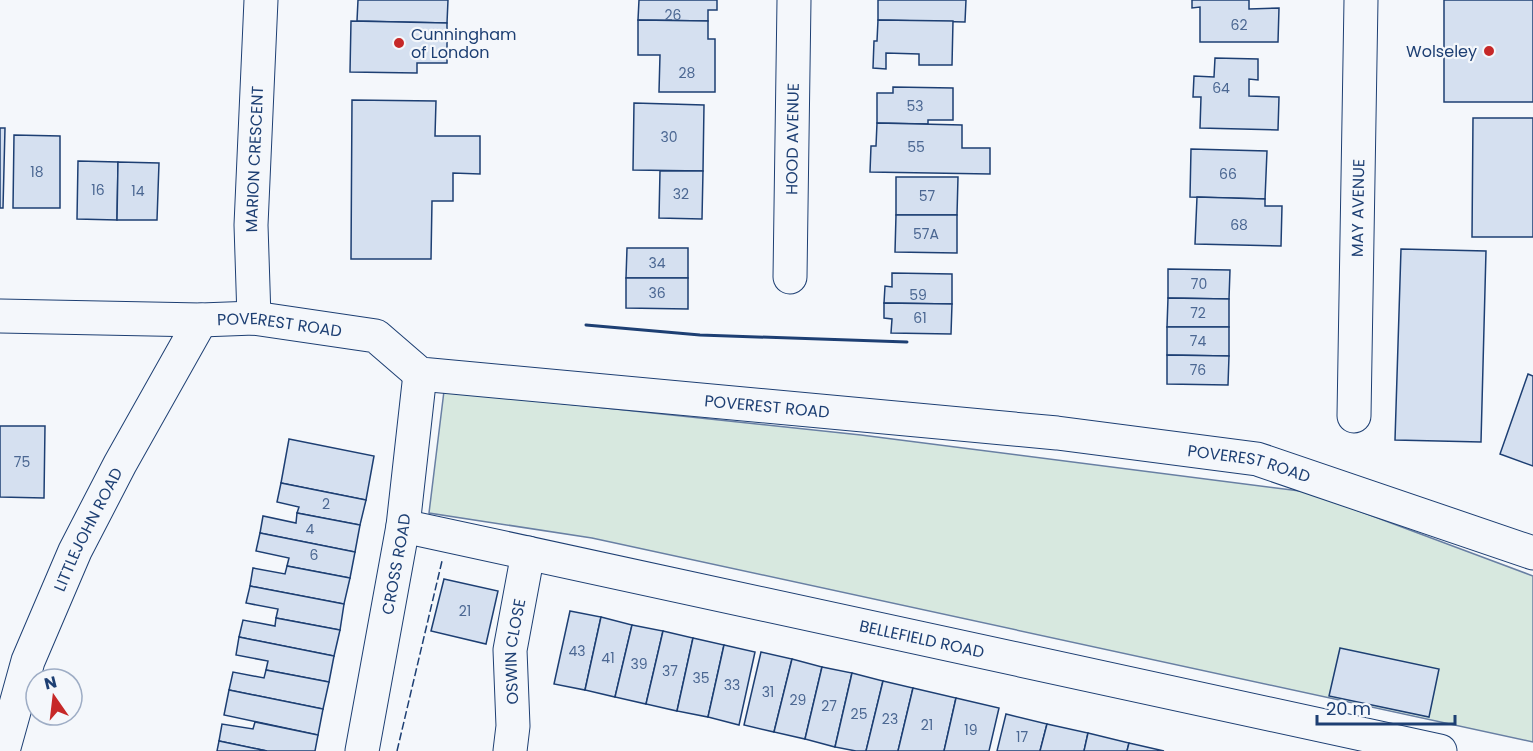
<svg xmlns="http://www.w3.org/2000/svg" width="1533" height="751" font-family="Poppins,sans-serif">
	<rect width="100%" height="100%" fill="#f4f7fb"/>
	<!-- green -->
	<path fill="#d7e8df" stroke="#687fa3" stroke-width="1.5" d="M444 391 861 435 1308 492 1533 576V742L592 538 429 513Z"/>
	<!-- building -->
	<g fill="#d5e0f0" stroke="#1d3f73" stroke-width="1.5">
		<path d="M358 0H448L447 23 357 21Z"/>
		<path d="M639 0H717V10H708V21L638 20Z"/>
		<path d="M878 0H966L965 22 878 20Z"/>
		<path d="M1192 0H1249V9L1279 8 1278 42H1200V7L1192 8Z"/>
		<rect x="1444" y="0" width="89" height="102"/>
		<path d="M638 20 708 21V39H715V92H659L660 55H638Z"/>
		<path d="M878 20 953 21 952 65H919V54L886 53V69L873 68 874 41H877Z"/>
		<path d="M351 21 447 23V63H417V73L350 72Z"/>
		<path d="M1215 58 1258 59V80L1249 79V96L1279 97 1278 130 1200 128 1201 97H1193L1194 76 1214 77Z"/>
		<path d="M893 87 953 88V120H928V124L877 123V93H893Z"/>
		<path d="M352 100 436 101 435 136H480V174L453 173V201H432L431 259H351Z"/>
		<path d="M634 103 704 105 703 171 633 170Z"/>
		<path d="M1473 118H1533V237H1472Z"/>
		<path d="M877 123 962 125V148H990V174L870 172 871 146H876Z"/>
		<path d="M0 128H5L3 208H0Z"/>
		<path d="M14 135 60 136V208H13Z"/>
		<path d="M1191 149 1267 151 1265 199 1190 197Z"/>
		<path d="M78 161 118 162 117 220 77 219Z"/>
		<path d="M118 162 159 163 157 220H117Z"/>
		<path d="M660 171H703L702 219 659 218Z"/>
		<path d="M896 177H958L957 215H896Z"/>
		<path d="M1197 197 1265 199V206H1282L1281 246 1195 244Z"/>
		<path d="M896 215H957V253L895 252Z"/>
		<path d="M627 248H688V278H626Z"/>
		<path d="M1401 249 1486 251 1481 442 1395 440Z"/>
		<path d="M1168 269 1230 270 1229 299 1168 298Z"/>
		<path d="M892 273 952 274V304L884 303 885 286 892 287Z"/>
		<path d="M626 278H688V309L626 308Z"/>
		<path d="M1168 298 1229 299V327H1167Z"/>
		<path d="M884 303 952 304 951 334 891 333 892 319 884 318Z"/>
		<path d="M1167 327H1229V356L1167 355Z"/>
		<path d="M1167 355 1229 356 1228 385 1167 384Z"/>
		<path d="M1528 374 1533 376V466L1500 454Z"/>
		<path d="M0 426H45L44 498 0 497Z"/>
		<path d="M289 439 374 456 366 500 281 483Z"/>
		<path d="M281 483 366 500 360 525 297 513 299 507 277 502Z"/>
		<path d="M297 513 360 525 355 552 260 533 263 516 296 523Z"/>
		<path d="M260 533 355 552 350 578 287 566 289 558 256 551Z"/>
		<path d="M287 566 350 578 344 604 250 586 253 568 285 574Z"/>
		<path d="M444 579 498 591 486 644 431 631Z"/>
		<path d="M250 586 344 604 340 630 276 618 278 609 246 603Z"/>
		<path d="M570 611 601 617 585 690 554 684Z"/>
		<path d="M601 617 632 625 615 697 585 690Z"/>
		<path d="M276 618 340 630 334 656 239 637 243 620 275 626Z"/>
		<path d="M632 625 663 631 646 704 615 697Z"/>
		<path d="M663 631 693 638 677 711 646 704Z"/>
		<path d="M239 637 334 656 329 682 266 670 268 661 236 655Z"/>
		<path d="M693 638 724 645 708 717 677 711Z"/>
		<path d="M724 645 755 652 739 725 708 717Z"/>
		<path d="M1340 648 1439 669 1429 717 1329 696Z"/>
		<path d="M761 652 792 659 774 732 744 725Z"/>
		<path d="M792 659 822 667 805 739 774 732Z"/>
		<path d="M822 667 852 673 835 747 805 739Z"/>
		<path d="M266 670 329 682 323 709 229 690 233 672 264 678Z"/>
		<path d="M852 673 883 681 866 751H856L835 747Z"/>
		<path d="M883 681 913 688 898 751H866Z"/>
		<path d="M913 688 956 698 944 751H898Z"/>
		<path d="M229 690 323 709 318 735 224 715Z"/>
		<path d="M956 698 999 708 989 751H944Z"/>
		<path d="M1006 714 1047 724 1040 751H997Z"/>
		<path d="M255 722 318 735 315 751H267L219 741 222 724 253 729Z"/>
		<path d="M1047 724 1088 733 1084 751H1040Z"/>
		<path d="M1088 733 1129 743 1127 751H1084Z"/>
		<path d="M219 741 267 751H217Z"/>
		<path d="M1129 743 1164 751H1127Z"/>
	</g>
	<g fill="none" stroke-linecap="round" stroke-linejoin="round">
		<!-- street casing -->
		<g stroke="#1d3f73" stroke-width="35">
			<g id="street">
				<path id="s1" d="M790 277 794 0"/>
				<path id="s2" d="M254 318 251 225 261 0"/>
				<path id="s3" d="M1354 416 1361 0"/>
				<path id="s4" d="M403 526 1440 751"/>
				<path id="s5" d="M3 751 28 661 75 551 120 464 201 320"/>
				<path id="s6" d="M362 751 403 526 420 374"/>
				<path id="s7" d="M510 751 513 726 510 650 528 553"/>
			</g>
		</g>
		<!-- secondary casing -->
		<g stroke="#1d3f73" stroke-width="35">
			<g id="secondary">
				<path id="s8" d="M0 316 201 320 254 318 376 336 420 374 1057 433 1257 459 1533 553"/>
			</g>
		</g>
		<!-- street -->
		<use href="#street" stroke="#f4f7fb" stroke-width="33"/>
		<!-- secondary -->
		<use href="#secondary" stroke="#f4f7fb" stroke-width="33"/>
		<!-- fence -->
		<path stroke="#1d3f73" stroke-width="1.5" stroke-dasharray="8 3" stroke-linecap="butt" d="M397 751 442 561"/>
		<!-- wall -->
		<path stroke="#1d3f73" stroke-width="3" d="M586 325 700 335 907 342"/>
	</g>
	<!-- markers -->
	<g fill="#c62828" stroke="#f4f7fb" stroke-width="2">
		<circle cx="399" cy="43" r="6"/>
		<circle cx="1489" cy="51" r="6"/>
	</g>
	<g text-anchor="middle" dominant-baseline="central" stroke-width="4.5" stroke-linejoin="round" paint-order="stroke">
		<!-- number labels -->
		<g font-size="14" fill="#4b6792">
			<text x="673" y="15">26</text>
			<text x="1239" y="25">62</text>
			<text x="687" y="73">28</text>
			<text x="1221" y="88">64</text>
			<text x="915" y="106">53</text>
			<text x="669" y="137">30</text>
			<text x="916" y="147">55</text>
			<text x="37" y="172">18</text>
			<text x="1228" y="174">66</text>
			<text x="98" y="190">16</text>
			<text x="138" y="191">14</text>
			<text x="681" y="194">32</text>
			<text x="927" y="196">57</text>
			<text x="1239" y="225">68</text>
			<text x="926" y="234">57A</text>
			<text x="657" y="263">34</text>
			<text x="1199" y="284">70</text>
			<text x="657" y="293">36</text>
			<text x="918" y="295">59</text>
			<text x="1198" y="313">72</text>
			<text x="920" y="318">61</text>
			<text x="1198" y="341">74</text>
			<text x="1198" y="370">76</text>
			<text x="22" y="462">75</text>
			<text x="326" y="504">2</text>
			<text x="310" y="529">4</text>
			<text x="314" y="555">6</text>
			<text x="465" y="611">21</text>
			<text x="577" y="651">43</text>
			<text x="608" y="658">41</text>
			<text x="639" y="664">39</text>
			<text x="670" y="671">37</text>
			<text x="701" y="678">35</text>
			<text x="732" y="685">33</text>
			<text x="768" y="692">31</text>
			<text x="798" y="700">29</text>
			<text x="829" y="706">27</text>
			<text x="859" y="714">25</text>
			<text x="890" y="719">23</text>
			<text x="927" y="725">21</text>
			<text x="971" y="730">19</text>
			<text x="1022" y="737">17</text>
		</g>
		<!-- poi labels -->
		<g font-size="16" fill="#1d3f73" stroke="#f4f7fb" text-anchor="start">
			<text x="411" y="34">Cunningham<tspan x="411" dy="18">of London</tspan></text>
			<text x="1477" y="51" text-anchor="end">Wolseley</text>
		</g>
		<!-- street labels -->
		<g font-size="16" fill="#1d3f73" stroke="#f4f7fb">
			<text stroke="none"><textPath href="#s1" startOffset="138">HOOD AVENUE</textPath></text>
			<text stroke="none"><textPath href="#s2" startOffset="159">MARION CRESCENT</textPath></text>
			<text stroke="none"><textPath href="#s3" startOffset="208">MAY AVENUE</textPath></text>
			<text stroke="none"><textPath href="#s8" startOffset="280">POVEREST ROAD</textPath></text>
			<text stroke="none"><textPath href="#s8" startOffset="784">POVEREST ROAD</textPath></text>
			<text stroke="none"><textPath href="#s8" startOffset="1270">POVEREST ROAD</textPath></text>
			<text stroke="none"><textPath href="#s5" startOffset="238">LITTLEJOHN ROAD</textPath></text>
			<text stroke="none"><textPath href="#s6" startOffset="190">CROSS ROAD</textPath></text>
			<text stroke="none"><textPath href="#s4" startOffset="531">BELLEFIELD ROAD</textPath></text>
			<text stroke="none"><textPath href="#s7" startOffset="100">OSWIN CLOSE</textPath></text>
		</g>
	</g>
	<!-- north arrow -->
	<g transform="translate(54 697) rotate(346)"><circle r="28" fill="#f4f7fb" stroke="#9eadc5" stroke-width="1.5"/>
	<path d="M0-4.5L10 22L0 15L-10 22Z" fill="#c62828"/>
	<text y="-9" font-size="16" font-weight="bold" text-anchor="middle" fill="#1d3f73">N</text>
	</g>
	<!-- scale -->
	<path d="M1317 715v9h138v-9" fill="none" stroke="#1d3f73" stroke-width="3"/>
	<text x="1326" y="715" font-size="18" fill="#1d3f73" stroke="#f4f7fb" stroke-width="4.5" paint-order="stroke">20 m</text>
</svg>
